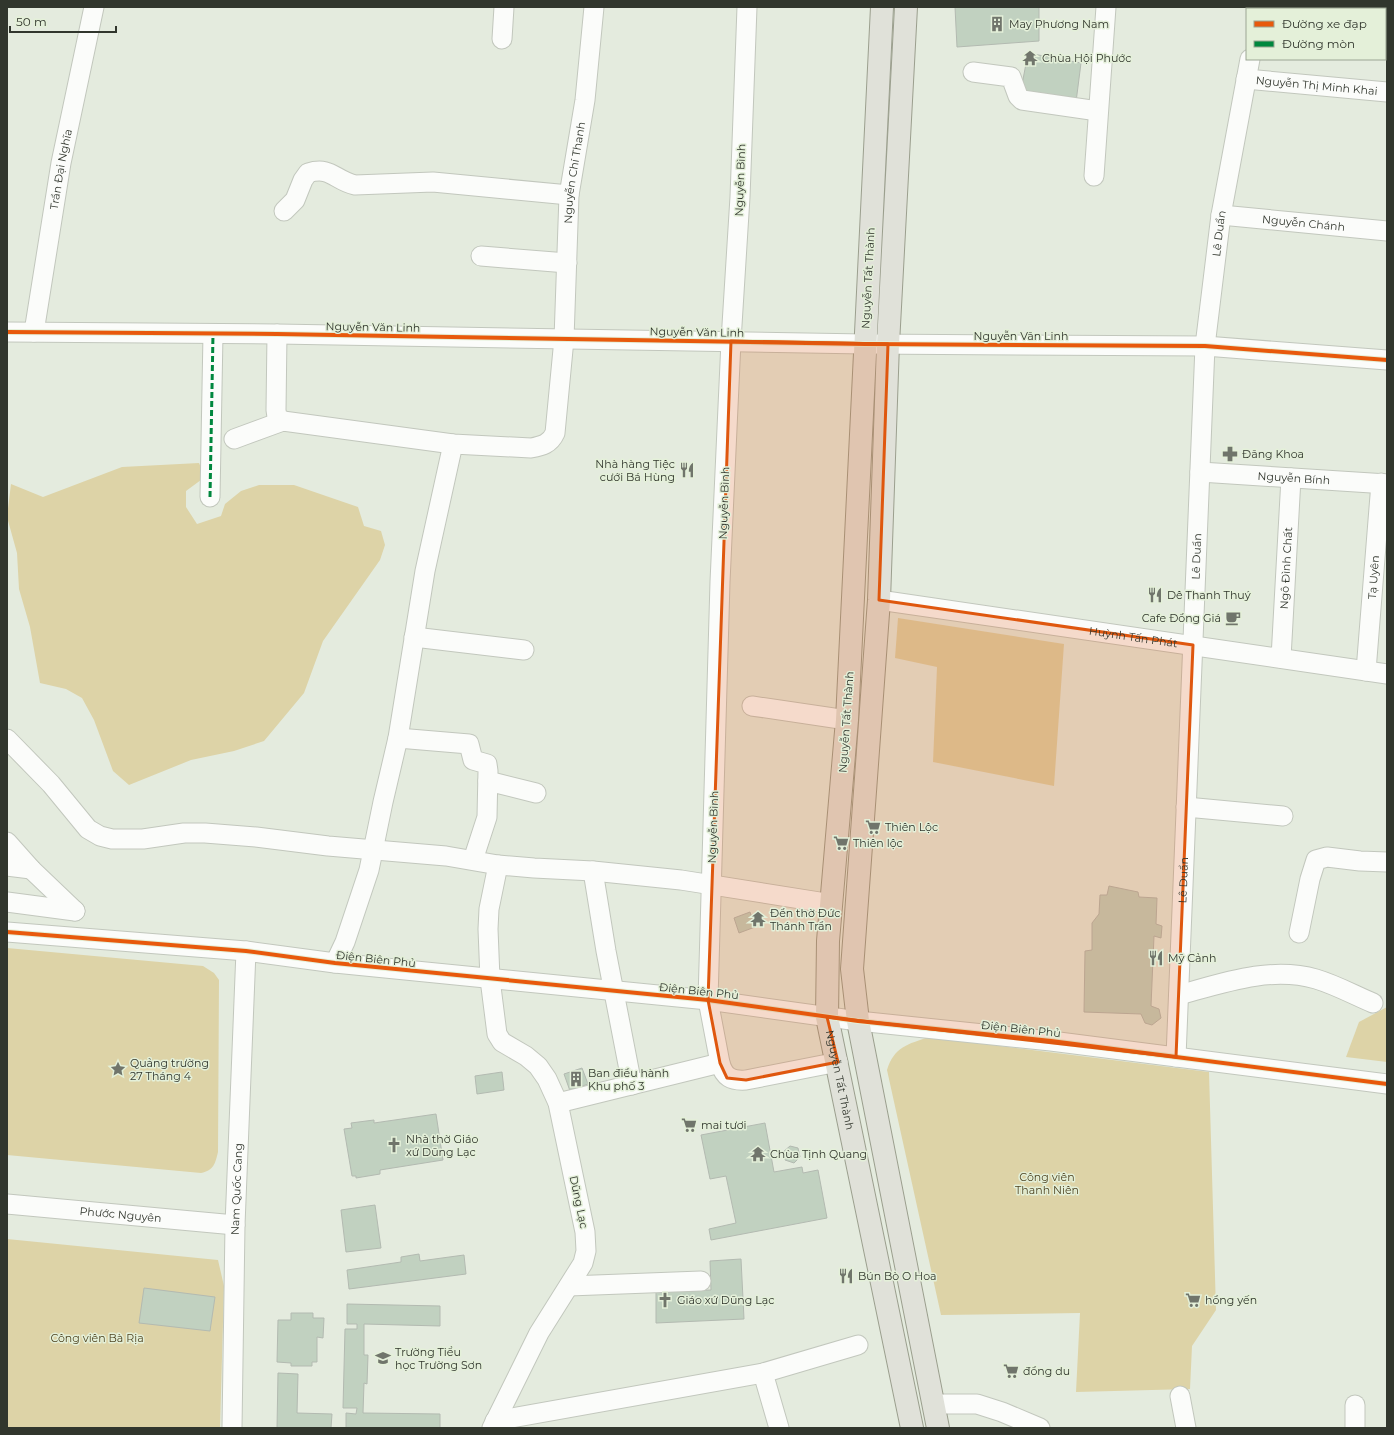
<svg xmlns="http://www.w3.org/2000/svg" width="1394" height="1435" font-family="Montserrat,sans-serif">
	<rect width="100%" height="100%" fill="#e4ebde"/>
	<!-- green -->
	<g fill="#ddd3a7">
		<path d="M199 463 205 477 186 491V507L197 524 221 516 225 504 241 491 259 485H294L358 507 364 526 381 531 385 545 380 560 323 641 304 693 264 741 234 751 191 760 129 785 113 771 94 720 82 698 66 689 40 683 30 627 19 589 17 553 7 517 11 484 43 497 122 467Z"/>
		<path d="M898 618 1064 644 1054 786 933 762 937 667 895 658Z"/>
		<path d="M7 948 203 966 214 973 219 980 218 1152C215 1164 214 1170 201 1173L7 1155Z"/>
		<path d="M1387 1007V1062L1346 1057 1359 1022Z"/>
		<path d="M929 1037 1209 1072 1216 1310 1192 1346 1190 1389 1076 1392 1080 1313 941 1315 887 1070C894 1047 908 1044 929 1037Z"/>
		<path d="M7 1239 218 1260 224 1286 220 1428H7Z"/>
	</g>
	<!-- building -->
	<g fill="#c1d1c0" stroke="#b3bab1">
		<path d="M955 7H1039V41L957 47Z"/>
		<path d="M1028 53 1081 63 1076 102 1021 90Z"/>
		<path d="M1109 886 1138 892 1139 897 1157 898 1156 924 1162 926 1161 938 1154 936 1151 1006 1159 1009 1161 1018 1152 1025 1145 1023 1141 1014 1084 1012 1085 951 1092 950V923L1099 914 1100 895H1107Z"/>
		<path d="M750 912 755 927 739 933 734 918Z"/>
		<path d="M582 1068 588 1084 570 1091 564 1074Z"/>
		<path d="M502 1072 504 1090 477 1094 475 1076Z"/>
		<path d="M436 1114 443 1160 380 1170V1174L356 1178V1176H352L344 1129 352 1128 351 1123 374 1120V1123Z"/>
		<path d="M765 1123 774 1172 802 1167 803 1173 818 1170 827 1218 711 1240 709 1229 736 1223 726 1176 710 1179 701 1135Z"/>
		<path d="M790 1146 798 1148 800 1157 794 1163 785 1160 783 1152Z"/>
		<path d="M375 1205 381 1248 346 1252 341 1210Z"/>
		<path d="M419 1254 420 1261 464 1255 466 1274 349 1289 347 1270 401 1262V1257Z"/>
		<path d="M741 1259 744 1319 656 1323V1292L711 1290 710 1261Z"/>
		<path d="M144 1288 215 1297 210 1331 139 1323Z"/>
		<path d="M347 1304 440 1306V1326L364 1324V1355H368L367 1384 364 1383 363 1413 440 1414V1428H346V1413L356 1414 357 1408H343L345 1329H357V1324H347Z"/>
		<path d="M291 1313H313V1318H324L323 1338 317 1337V1362H312V1366H291V1363L277 1362 278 1320H291Z"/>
		<path d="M278 1373 298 1374 297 1413 332 1414 331 1428H277Z"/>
	</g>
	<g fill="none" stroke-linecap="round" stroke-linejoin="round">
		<!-- minor casing -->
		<g stroke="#c2c7bd" stroke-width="21">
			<g id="minor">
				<path d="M747 7 740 197 731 341 720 582 708 1000 720 1063C724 1077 731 1081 746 1080L838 1062"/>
				<path d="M1259 9V7"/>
				<path d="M502 39 504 7"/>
				<path d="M973 72 1011 77 1018 96 1022 100 1098 111"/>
				<path id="s1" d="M1246 79 1387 92"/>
				<path d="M1094 176 1106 7"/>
				<path d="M284 211 295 200 303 180 308 173C331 166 334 180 355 185L433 182 569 195"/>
				<path id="s2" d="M1221 215 1387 231"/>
				<path d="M481 256 567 263"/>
				<path d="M7 332 277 334 865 344 1205 346 1387 360"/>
				<path id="s3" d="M34 332 61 163 94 7"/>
				<path d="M277 334 276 410 277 417 283 421"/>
				<path id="s4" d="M234 439 283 421 453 444 531 448C542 446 550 444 555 433L564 339 569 195 585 100 594 7"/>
				<path id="s5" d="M1200 472 1387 484"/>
				<path d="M210 497 213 334"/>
				<path id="s6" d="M879 600 1387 674"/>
				<path d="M414 637 524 650"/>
				<path id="s7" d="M1281 658 1291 478"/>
				<path id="s8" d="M1366 671 1381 483"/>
				<path d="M752 706 847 720"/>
				<path d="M398 738 469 744 473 760 487 764 488 771 487 817 473 860"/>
				<path d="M7 739 51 784 88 829 100 836 112 839H143L184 833H205L256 837 328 846 446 856 498 865 534 868 593 871 681 880 832 904"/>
				<path d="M488 781 536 793"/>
				<path d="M1186 807 1283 816"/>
				<path d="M7 842 31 869 75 911"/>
				<path d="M7 866 31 869"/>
				<path d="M593 871 606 951 632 1085"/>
				<path d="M7 902 75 911"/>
				<path d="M7 932 246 951 335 963 708 1000 858 1021 1051 1041 1387 1084"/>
				<path d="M1299 933 1310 879 1316 860 1327 857 1360 861 1387 862"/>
				<path d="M335 963 345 942 369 870 383 802 398 738 425 571 453 444"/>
				<path d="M1179 995C1223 983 1270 966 1316 979 1336 985 1354 995 1373 1003"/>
				<path id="s9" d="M1176 1057 1205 346 1221 215 1250 59"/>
				<path d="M558 1103 720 1063"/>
				<path id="s10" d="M7 1204 235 1225"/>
				<path d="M569 1286 701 1281"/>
				<path d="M763 1373 779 1428"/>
				<path d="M1180 1396 1186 1428"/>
				<path d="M934 1404H977L1002 1412 1040 1428"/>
				<path d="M1355 1405V1428"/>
				<path d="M495 1421 763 1373 858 1345"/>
				<path id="s11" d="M232 1428 235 1225 246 951"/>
				<path d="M492 1428 539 1333 583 1263 586 1251 585 1232 558 1103 547 1079 538 1066 526 1056 502 1042 497 1034 490 979 488 929 489 909 498 865"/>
			</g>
		</g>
		<!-- major casing -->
		<g stroke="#9b9f8e" stroke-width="24">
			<g id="major">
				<path id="s12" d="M882 7 847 720 828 941 827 1017 912 1428"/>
				<path d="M906 7 888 344 879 600 852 969 858 1021 938 1428"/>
			</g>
		</g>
		<!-- minor -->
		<use href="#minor" stroke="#fbfcfa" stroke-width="19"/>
		<!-- major -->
		<use href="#major" stroke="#e0e1d9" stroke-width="22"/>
		<!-- quiet -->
		<path stroke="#00873e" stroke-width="3" stroke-dasharray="6 3" stroke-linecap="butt" d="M210 497 213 334"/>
		<!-- cycleway casing -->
		<g stroke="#e4f0d9" stroke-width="6">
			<g id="cycleway">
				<path d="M7 332 277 334 865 344 1205 346 1387 360"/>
				<path d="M7 932 246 951 335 963 708 1000 858 1021 1051 1041 1387 1084"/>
			</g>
		</g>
		<!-- cycleway -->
		<use href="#cycleway" stroke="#e8590c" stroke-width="4"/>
	</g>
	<!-- marked area -->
	<path fill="#df570e" fill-opacity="0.2" stroke="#df570e" stroke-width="3" stroke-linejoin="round" d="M731 341 888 344 879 600 1193 645 1176 1057 827 1017 838 1062 746 1080 727 1078 720 1063 708 1000Z"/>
	<!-- icons -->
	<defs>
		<g id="building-bare" transform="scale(1.2)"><path d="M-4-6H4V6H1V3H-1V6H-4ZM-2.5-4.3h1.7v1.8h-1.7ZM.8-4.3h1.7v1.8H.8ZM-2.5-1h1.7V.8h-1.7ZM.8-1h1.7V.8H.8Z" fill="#70756b" stroke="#e4f0d9" stroke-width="2.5" paint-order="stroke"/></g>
		<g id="temple-bare" transform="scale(1.2)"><path d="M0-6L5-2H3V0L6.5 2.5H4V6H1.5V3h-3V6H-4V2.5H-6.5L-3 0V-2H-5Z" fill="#70756b" stroke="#e4f0d9" stroke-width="2.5" paint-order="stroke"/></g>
		<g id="pharmacy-bare" transform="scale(1.2)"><path d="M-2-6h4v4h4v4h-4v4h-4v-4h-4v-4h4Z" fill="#70756b" stroke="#e4f0d9" stroke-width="2.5" paint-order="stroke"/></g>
		<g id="restaurant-bare" transform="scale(1.2)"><path d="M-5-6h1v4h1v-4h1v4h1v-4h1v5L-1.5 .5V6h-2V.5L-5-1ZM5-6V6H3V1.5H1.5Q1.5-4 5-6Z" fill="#70756b" stroke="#e4f0d9" stroke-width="2.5" paint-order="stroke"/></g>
		<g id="cafe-bare" transform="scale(1.2)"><path d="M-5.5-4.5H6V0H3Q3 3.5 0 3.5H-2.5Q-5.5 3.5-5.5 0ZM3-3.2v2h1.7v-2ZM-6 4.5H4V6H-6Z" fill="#70756b" stroke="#e4f0d9" stroke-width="2.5" paint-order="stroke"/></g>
		<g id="supermarket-bare" transform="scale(1.2)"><path d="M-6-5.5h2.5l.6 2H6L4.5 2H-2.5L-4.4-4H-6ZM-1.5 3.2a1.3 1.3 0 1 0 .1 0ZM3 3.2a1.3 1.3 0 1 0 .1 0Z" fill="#70756b" stroke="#e4f0d9" stroke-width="2.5" paint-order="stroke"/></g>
		<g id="sight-bare" transform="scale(1.2)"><path d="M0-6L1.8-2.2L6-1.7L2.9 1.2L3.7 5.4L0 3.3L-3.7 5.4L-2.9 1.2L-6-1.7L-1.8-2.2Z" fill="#70756b" stroke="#e4f0d9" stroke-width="2.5" paint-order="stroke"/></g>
		<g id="church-bare" transform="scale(1.2)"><path d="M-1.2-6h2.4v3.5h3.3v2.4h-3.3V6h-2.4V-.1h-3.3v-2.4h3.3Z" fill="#70756b" stroke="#e4f0d9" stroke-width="2.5" paint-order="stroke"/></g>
		<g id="school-bare" transform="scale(1.2)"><path d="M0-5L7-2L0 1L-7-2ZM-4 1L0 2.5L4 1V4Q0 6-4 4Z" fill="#70756b" stroke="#e4f0d9" stroke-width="2.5" paint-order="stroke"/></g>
	</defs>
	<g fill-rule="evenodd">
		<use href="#building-bare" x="997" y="24"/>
		<use href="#temple-bare" x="1030" y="58"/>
		<use href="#pharmacy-bare" x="1230" y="454"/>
		<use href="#restaurant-bare" x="687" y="470"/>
		<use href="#restaurant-bare" x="1155" y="595"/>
		<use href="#cafe-bare" x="1233" y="618"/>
		<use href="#supermarket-bare" x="873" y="827"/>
		<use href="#supermarket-bare" x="841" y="843"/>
		<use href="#temple-bare" x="758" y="919"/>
		<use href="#restaurant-bare" x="1156" y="958"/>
		<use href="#sight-bare" x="118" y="1069"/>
		<use href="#building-bare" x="576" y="1079"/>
		<use href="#supermarket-bare" x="689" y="1125"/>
		<use href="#church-bare" x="394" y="1145"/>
		<use href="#temple-bare" x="758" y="1154"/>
		<use href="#restaurant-bare" x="846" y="1276"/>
		<use href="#church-bare" x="665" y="1300"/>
		<use href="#supermarket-bare" x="1193" y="1300"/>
		<use href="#school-bare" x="383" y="1358"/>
		<use href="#supermarket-bare" x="1011" y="1371"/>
	</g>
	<g text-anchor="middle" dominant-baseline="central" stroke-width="3" stroke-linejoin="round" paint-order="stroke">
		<!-- poi labels -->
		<g font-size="11" fill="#31362d" stroke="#e4f0d9" text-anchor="start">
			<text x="1009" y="24">May Phương Nam</text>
			<text x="1042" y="58">Chùa Hội Phước</text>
			<text x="1242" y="454">Đăng Khoa</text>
			<text x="675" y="464" text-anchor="end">Nhà hàng Tiệc<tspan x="675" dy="13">cưới Bá Hùng</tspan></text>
			<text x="1167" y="595">Dê Thanh Thuý</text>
			<text x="1221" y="618" text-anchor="end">Cafe Đồng Giá</text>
			<text x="885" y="827">Thiên Lộc</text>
			<text x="853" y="843">Thiên lộc</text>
			<text x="770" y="913">Đền thờ Đức<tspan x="770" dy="13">Thánh Trần</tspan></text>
			<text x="1168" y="958">Mỹ Cảnh</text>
			<text x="130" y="1063">Quảng trường<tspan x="130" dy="13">27 Tháng 4</tspan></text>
			<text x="588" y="1073">Ban điều hành<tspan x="588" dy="13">Khu phố 3</tspan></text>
			<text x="701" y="1125">mai tươi</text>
			<text x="406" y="1139">Nhà thờ Giáo<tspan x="406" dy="13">xứ Dũng Lạc</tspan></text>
			<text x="770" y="1154">Chùa Tịnh Quang</text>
			<text x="858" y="1276">Bún Bò O Hoa</text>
			<text x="677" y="1300">Giáo xứ Dũng Lạc</text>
			<text x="1205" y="1300">hồng yến</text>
			<text x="395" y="1352">Trường Tiểu<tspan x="395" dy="13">học Trường Sơn</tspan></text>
			<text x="1023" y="1371">đồng du</text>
		</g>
		<!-- street labels -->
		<g font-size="11" fill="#31362d" stroke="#e4f0d9">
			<text stroke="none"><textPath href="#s1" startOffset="71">Nguyễn Thị Minh Khai</textPath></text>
			<text stroke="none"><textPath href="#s3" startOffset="165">Trần Đại Nghĩa</textPath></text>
			<text stroke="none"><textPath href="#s4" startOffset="593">Nguyễn Chí Thanh</textPath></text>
			<text transform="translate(740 180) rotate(-88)">Nguyễn Bình</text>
			<text stroke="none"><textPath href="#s2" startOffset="83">Nguyễn Chánh</textPath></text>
			<text stroke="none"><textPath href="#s9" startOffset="825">Lê Duẩn</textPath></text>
			<text transform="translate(868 278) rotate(-87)">Nguyễn Tất Thành</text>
			<text transform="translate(373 327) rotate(1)">Nguyễn Văn Linh</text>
			<text transform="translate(697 332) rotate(1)">Nguyễn Văn Linh</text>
			<text x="1021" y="336">Nguyễn Văn Linh</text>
			<text stroke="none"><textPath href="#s5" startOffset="94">Nguyễn Bính</textPath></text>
			<text transform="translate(724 503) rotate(-88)">Nguyễn Bình</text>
			<text stroke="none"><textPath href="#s9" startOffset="501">Lê Duẩn</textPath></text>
			<text stroke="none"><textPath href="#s7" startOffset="90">Ngô Đình Chất</textPath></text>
			<text stroke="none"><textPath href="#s8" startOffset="94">Tạ Uyên</textPath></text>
			<text stroke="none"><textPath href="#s6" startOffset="257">Huỳnh Tấn Phát</textPath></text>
			<text transform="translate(846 722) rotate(-86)">Nguyễn Tất Thành</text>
			<text transform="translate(713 827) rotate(-88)">Nguyễn Bình</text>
			<text stroke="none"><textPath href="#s9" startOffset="177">Lê Duẩn</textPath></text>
			<text transform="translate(376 959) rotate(6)">Điện Biên Phủ</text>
			<text transform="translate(699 991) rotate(6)">Điện Biên Phủ</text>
			<text transform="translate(1021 1029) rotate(6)">Điện Biên Phủ</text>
			<text stroke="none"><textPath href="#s12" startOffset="1076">Nguyễn Tất Thành</textPath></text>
			<text stroke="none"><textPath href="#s11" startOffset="239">Nam Quốc Cang</textPath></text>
			<text transform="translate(579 1202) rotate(78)">Dũng Lạc</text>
			<text stroke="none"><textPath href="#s10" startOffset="114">Phước Nguyên</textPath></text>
		</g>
		<!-- park labels -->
		<g font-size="11" fill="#4e4320" stroke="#e4f0d9">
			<text x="1047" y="1177">Công viên<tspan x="1047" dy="13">Thanh Niên</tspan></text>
			<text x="97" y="1338">Công viên Bà Rịa</text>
		</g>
	</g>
	<!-- border -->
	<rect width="1394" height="1435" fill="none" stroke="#31362d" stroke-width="16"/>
	<!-- legend -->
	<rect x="1246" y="8" width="140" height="52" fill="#e4f0d9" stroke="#9ca694"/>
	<rect x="1254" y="21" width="20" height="6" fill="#e8590c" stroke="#9ca694"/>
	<text x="1282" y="28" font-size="12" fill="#31362d">Đường xe đạp</text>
	<rect x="1254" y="41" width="20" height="6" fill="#00873e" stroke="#9ca694"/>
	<text x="1282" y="48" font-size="12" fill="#31362d">Đường mòn</text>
	<!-- scale -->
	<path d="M10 26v6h106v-6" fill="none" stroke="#31362d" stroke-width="2"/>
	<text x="16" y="26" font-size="12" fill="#31362d" stroke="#e4f0d9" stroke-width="3" paint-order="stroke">50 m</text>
</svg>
